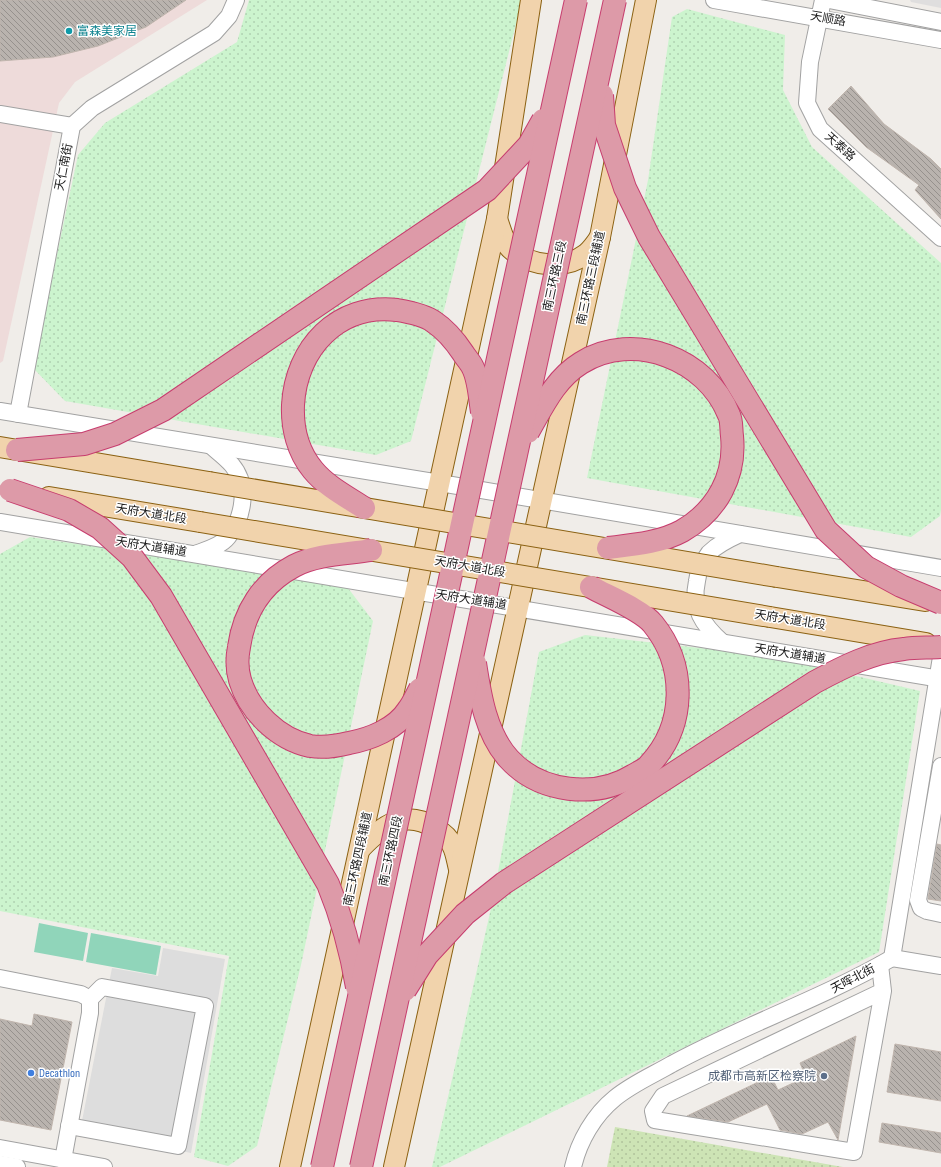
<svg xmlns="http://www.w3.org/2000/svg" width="941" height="1167" font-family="'Sofia Sans Condensed','Noto Sans SC',sans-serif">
	<defs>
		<pattern id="grass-dots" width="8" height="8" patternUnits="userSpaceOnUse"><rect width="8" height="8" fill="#cde4b5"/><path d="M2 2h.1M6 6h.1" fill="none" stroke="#b0c39b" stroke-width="1.8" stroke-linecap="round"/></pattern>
		<pattern id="park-dots" width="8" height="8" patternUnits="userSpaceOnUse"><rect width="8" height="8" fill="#ccf4ce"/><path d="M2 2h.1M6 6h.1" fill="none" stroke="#afd1b1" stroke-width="1.8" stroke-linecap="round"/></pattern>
		<pattern id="building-back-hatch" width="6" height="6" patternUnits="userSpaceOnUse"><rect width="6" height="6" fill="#b9b3ae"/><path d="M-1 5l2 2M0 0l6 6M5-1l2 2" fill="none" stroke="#96918d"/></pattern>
	</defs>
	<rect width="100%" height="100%" fill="#f0ede9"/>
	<!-- residential -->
	<path fill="#dfdede" d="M910 0H941V8L911 2Z"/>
	<!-- commercial -->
	<path fill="#eedbda" d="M0 0H207L75 82 59 103 3 361 0 363Z"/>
	<!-- grass -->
	<path fill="url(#grass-dots)" d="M615 1127 843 1167H607Z"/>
	<!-- park -->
	<g fill="url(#park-dots)">
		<path d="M249 0H522L411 441 376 455 65 401 33 368 78 155 105 123 237 42Z"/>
		<path d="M687 9 785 35 783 90 812 147 941 263V510L940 516 911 537 587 478 648 180 672 17Z"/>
		<path d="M30 537 226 566 348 588 373 621 301 965 257 1146 228 1166 194 1157 229 956 0 911V554Z"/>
		<path d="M585 635 771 656 920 691 879 952 440 1167H432L492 904 539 652Z"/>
	</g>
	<!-- pitch -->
	<g fill="#90d5ba">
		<path d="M39 923 88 933 83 961 34 952Z"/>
		<path d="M91 933 161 946 156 975 86 962Z"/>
	</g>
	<!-- parking -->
	<path fill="#ddd" d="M163 948 225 959 191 1153 80 1131 112 968 158 976Z"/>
	<!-- building -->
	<g fill="url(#building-back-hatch)" stroke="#c0b5ad">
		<path d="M0 0H186L146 27 98 46 53 57 0 61Z"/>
		<path d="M851 86 884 124 931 159 941 169V219L915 190 919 185 866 147 828 109Z"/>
		<path d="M937 844 941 845V901L928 899Z"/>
		<path d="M34 1014 72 1022 51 1130 0 1120V1019L32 1026Z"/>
		<path d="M856 1036 838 1140 828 1122 802 1134 780 1130 767 1104 728 1122 687 1116 771 1076 778 1090 806 1077 800 1063Z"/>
		<path d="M895 1044 941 1052V1101L887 1092Z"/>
		<path d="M882 1123 941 1133V1153L879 1142Z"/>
	</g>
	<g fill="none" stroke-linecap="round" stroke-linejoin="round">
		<!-- minor casing -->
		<g stroke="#a2a2a2" stroke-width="18">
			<g id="minor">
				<path d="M714 0 941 40"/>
				<path d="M823 0 810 62 807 103 820 129 941 238"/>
				<path d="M829 0 941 22"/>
				<path d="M0 114 72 126"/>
				<path d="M0 411 440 483 941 568"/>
				<path d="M18 414 72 126 92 108 214 33 229 16 236 0"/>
				<path d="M0 522 941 679"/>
				<path d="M195 554C206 550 221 546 228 537 244 517 249 485 232 465 226 458 218 452 211 446"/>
				<path d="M722 642C703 625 691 608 697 581 698 572 703 561 709 553 718 544 729 539 740 534"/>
				<path d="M941 766 918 900 921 908 927 911 941 914"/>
				<path d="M892 958 941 657"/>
				<path d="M892 958 941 966"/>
				<path d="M880 965 883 991 854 1152 655 1120 653 1111 663 1096 883 991"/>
				<path d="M0 978 81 994 90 999V1013L63 1160"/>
				<path d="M69 1126 178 1146 205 1006 102 987 90 999"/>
				<path d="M0 1148 104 1167"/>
				<path d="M0 1164 17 1167"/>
				<path d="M573 1167C579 1141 594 1115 615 1098 632 1084 653 1075 672 1064 744 1025 821 999 892 958"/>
			</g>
		</g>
		<!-- major casing -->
		<g stroke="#8b6112" stroke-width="22">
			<g id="major">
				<path d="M497 219C501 229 503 242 511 249 531 267 565 270 586 254 591 250 596 243 600 237"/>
				<path d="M0 447 209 482"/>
				<path d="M49 497 200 522"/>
				<path d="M777 577 925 601"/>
				<path d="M770 617 926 643"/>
				<path d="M360 849C382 826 404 808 435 828 442 832 449 838 452 845 456 852 457 862 459 869"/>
				<path d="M290 1167 497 219 531 0"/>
				<path d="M394 1167 600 237 646 0"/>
			</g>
		</g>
		<!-- minor -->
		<use href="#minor" stroke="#fff" stroke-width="16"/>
		<!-- major -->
		<use href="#major" stroke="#f1d3ac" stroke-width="20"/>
		<!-- major-bridge casing -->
		<g stroke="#8b6112" stroke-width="22" stroke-linecap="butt">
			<g id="major-bridge">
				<path d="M209 482 777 577"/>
				<path d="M200 522 770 617"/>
			</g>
		</g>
		<!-- highway-bridge casing -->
		<g stroke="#c73d6e" stroke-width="24" stroke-linecap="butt">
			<g id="highway-bridge">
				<path d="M602 95 604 125 625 188 649 237 826 530 866 567 901 586 941 603"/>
				<path d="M528 432C543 406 555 379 581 363 634 330 707 359 729 415 732 421 731 430 732 436 736 476 717 511 682 531 660 543 633 545 608 548"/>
				<path d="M17 450 84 444 115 434 163 410 487 190 529 145 543 120"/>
				<path d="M10 490 69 510 100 528 132 557 161 596 328 884C342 918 351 951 357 987"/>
				<path d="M364 508C347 497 326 486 313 470 298 452 292 428 293 405 296 348 338 303 397 310 409 312 425 315 434 322 446 330 455 341 463 353 466 358 471 363 473 368 479 380 480 399 482 412"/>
				<path d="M371 550C346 554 317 554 294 566 262 583 244 612 239 647 237 657 237 670 240 680 249 711 278 739 310 746 323 748 337 746 349 743 370 739 396 729 408 710 413 704 416 696 420 689"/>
				<path d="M475 663C480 696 486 734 509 759 540 793 596 799 634 775 639 772 646 769 649 765 686 726 687 666 653 624 642 610 607 596 591 587"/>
				<path d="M405 990 427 955 465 914 504 883 815 682C843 667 872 652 904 649 916 647 929 648 941 647"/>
				<path d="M322 1167 576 0"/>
				<path d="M361 1167 615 0"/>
			</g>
		</g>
		<!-- major-bridge -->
		<use href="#major-bridge" stroke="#f1d3ac" stroke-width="20"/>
		<!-- highway-bridge -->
		<use href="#highway-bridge" stroke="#dd9aa8" stroke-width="22"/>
	</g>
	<!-- markers -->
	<circle fill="#0f9aa8" stroke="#fff" stroke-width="1.5" cx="69" cy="31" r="4"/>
	<circle fill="#3f7fe0" stroke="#fff" stroke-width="1.5" cx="31" cy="1073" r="4"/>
	<circle fill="#5c6f8a" stroke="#fff" stroke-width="1.5" cx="824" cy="1076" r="4"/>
	<g text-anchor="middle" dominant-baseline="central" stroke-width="3" stroke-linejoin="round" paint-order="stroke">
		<!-- street labels -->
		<g font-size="12" fill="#212121" stroke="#fff">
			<text transform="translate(828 19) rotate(10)">天顺路</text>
			<text transform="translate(840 147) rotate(42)">天泰路</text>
			<text transform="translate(64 167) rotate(-79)">天仁南街</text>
			<text transform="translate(555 276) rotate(-78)">南三环路三段</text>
			<text transform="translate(591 278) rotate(-78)">南三环路三段辅道</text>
			<text transform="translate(151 514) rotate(9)">天府大道北段</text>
			<text transform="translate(151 547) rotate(9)">天府大道辅道</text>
			<text transform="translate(470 567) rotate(10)">天府大道北段</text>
			<text transform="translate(471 600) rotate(9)">天府大道辅道</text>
			<text transform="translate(790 620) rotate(9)">天府大道北段</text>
			<text transform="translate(790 654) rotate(9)">天府大道辅道</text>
			<text transform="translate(391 851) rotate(-78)">南三环路四段</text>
			<text transform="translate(358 859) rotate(-78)">南三环路四段辅道</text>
			<text transform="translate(853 979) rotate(-28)">天晖北街</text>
		</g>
		<!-- culture labels -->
		<g font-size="12" fill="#0d838f" stroke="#fff" text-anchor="start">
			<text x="77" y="31">富森美家居</text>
		</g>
		<!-- shop labels -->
		<g font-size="12" fill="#366cbe" stroke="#fff" text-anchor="start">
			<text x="39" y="1073">Decathlon</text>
		</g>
		<!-- service labels -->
		<g font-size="12" fill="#4e5e75" stroke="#fff" text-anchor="end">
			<text x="816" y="1076">成都市高新区检察院</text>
		</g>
	</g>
</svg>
